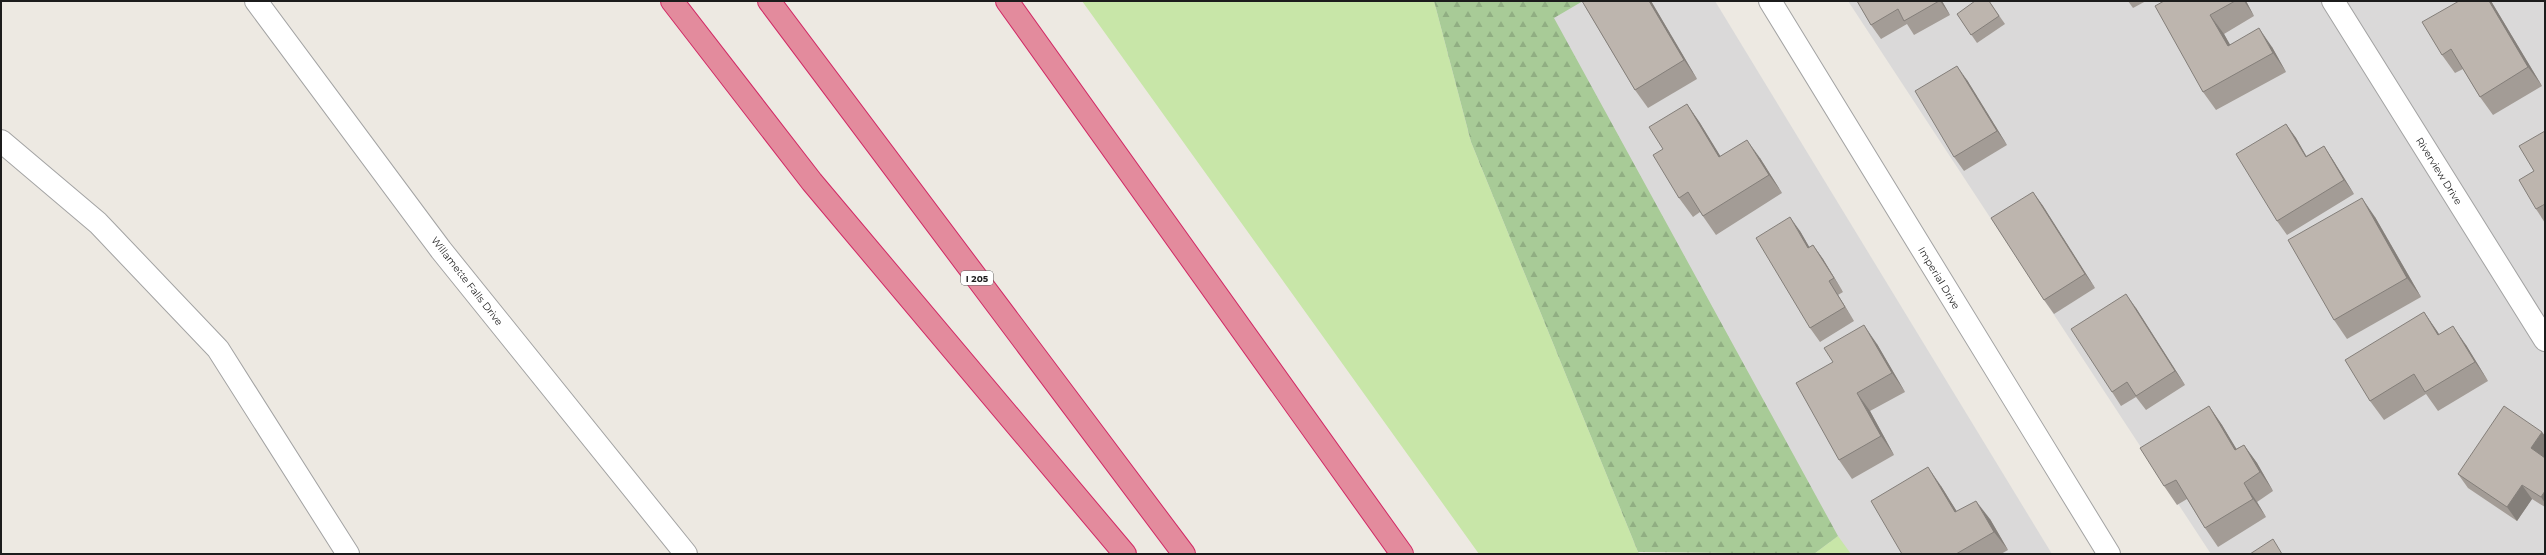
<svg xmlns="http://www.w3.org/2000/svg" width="2546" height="555" font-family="Montserrat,sans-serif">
	<defs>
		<pattern id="forest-firs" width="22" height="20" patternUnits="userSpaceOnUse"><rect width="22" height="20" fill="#a8cb97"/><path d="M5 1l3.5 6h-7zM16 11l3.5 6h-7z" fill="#90ae82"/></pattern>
	</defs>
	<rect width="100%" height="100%" fill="#ede9e2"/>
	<!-- residential -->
	<g fill="#dad9d9">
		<path d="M1483 1H1715L2052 554H1839Z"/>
		<path d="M1848 1H2545V554H2211Z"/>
	</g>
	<!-- grass -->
	<g fill="#c8e6a8">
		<path d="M1082 1H1434L1471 142 1638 552 1640 554H1479Z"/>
		<path d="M1838 536 1851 554H1814Z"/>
	</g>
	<!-- forest -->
	<path fill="url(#forest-firs)" d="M1434 1H1583L1554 18 1838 536 1814 554 1638 552 1471 142Z"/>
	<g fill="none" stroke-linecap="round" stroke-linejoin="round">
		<!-- minor casing -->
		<g stroke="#a3a3a3" stroke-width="24">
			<g id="minor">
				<path d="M256 1 441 250 686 554"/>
				<path d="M1770 1 2109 554"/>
				<path d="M2333 1 2545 340"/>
				<path d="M1 141 98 223 218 349 348 554"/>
			</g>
		</g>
		<!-- highway casing -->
		<g stroke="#d12965" stroke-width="24">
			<g id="highway">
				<path d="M672 1 812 182 1125 554"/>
				<path d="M769 1 1184 554"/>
				<path d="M1007 1 1402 554"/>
			</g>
		</g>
		<!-- minor -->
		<use href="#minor" stroke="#fff" stroke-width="22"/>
		<!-- highway -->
		<use href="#highway" stroke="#e38b9d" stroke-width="22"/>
	</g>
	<!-- wall -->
	<g fill="#a39c96">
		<path d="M1582 1H1651L1697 79 1648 108 1635 90Z"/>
		<path d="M1857 1H1942L1950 15 1914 35 1907 24 1881 39 1871 25Z"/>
		<path d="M1989 1 2005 24 1977 43 1957 14Z"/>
		<path d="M2128 1H2146L2133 8Z"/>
		<path d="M2160 1H2246L2254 16 2224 34 2230 45 2272 47 2286 72 2216 110 2203 92Z"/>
		<path d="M2459 1H2491L2542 86 2493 115 2480 97 2463 69 2455 73 2442 55Z"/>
		<path d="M1967 80 2007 145 1964 171 1954 157Z"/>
		<path d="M1687 104 1700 123 1720 156 1760 158 1782 193 1716 235 1700 212 1693 217 1679 198 1663 149Z"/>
		<path d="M2286 124 2296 138 2306 156 2324 146 2333 160 2354 194 2287 235 2277 221Z"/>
		<path d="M2545 131V223L2536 209 2534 171Z"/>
		<path d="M2033 192 2043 206 2095 288 2054 314 2044 300Z"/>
		<path d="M2375 217 2421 297 2347 339 2334 320Z"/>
		<path d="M1800 231 1809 247 1813 245 1823 259 1843 292 1838 295 1854 321 1820 342 1810 328Z"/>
		<path d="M2136 308 2185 385 2146 410 2136 397 2121 406 2112 392Z"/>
		<path d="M2424 312 2439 334 2466 345 2488 381 2438 411 2426 394 2384 420 2370 401Z"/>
		<path d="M1877 344 1905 392 1870 411 1894 455 1852 479 1839 460 1833 362Z"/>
		<path d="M2209 406 2222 425 2236 449 2244 445 2257 463 2273 491 2257 502 2266 517 2218 547 2205 528 2187 499 2177 505 2164 486Z"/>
		<path d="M2542 432 2545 436V456L2544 457 2545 458V507L2532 499 2517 521 2468 488 2458 474Z"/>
		<path d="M1941 486 1957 512 1990 519 2008 550 2001 554H1902Z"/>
	</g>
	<!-- shaded-wall -->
	<g fill="#847f7a">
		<path d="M1649 1H1651L1697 79 1684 60Z"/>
		<path d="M1940 1H1942L1950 15Z"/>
		<path d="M2244 1H2246L2254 16Z"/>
		<path d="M2489 1H2491L2542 86 2528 67Z"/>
		<path d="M2210 15 2224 34 2241 64 2228 46Z"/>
		<path d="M2259 28 2272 47 2286 72 2273 53Z"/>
		<path d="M1957 66 1967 80 2007 145 1997 131Z"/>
		<path d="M1687 104 1700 123 1732 175 1719 157Z"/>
		<path d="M2286 124 2296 138 2315 171 2306 157Z"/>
		<path d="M1747 140 1760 158 1782 193 1769 175Z"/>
		<path d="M2324 146 2333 160 2354 194 2344 180Z"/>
		<path d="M2033 192 2043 206 2095 288 2085 274Z"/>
		<path d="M2362 198 2375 217 2421 297 2407 278Z"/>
		<path d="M1790 217 1800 231 1818 262 1808 248Z"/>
		<path d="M1813 245 1823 259 1843 292 1834 278Z"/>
		<path d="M1829 281 1838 295 1854 321 1845 307Z"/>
		<path d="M2126 294 2136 308 2185 385 2175 371Z"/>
		<path d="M2424 312 2437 331 2451 354 2438 335Z"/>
		<path d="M1864 325 1877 344 1905 392 1892 373Z"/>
		<path d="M2453 326 2466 345 2488 381 2475 362Z"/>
		<path d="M1857 393 1870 411 1894 455 1881 436Z"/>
		<path d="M2209 406 2222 425 2248 468 2235 450Z"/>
		<path d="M2542 432 2545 436V456L2541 462 2531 448Z"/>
		<path d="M2244 445 2257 463 2273 491 2260 472Z"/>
		<path d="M1928 467 1941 486 1969 531 1955 512Z"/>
		<path d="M2244 483 2257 502 2266 517 2253 499Z"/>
		<path d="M2522 485 2532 499 2517 521 2507 507Z"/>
		<path d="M2545 491V503L2541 497Z"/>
		<path d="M1976 501 1990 519 2008 550 1994 532Z"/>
	</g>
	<!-- building -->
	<g fill="#bdb5ae" stroke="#847f7a">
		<path d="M1582 1H1649L1684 60 1635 90Z"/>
		<path d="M1857 1H1939L1904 21 1898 9 1871 25Z"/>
		<path d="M1975 1H1989L1999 16 1971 35 1957 14Z"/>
		<path d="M2164 1H2235L2210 15 2228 46 2259 28 2273 53 2203 92 2155 6Z"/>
		<path d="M2459 1H2489L2528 67 2480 97 2451 49 2442 55 2422 22Z"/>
		<path d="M1957 66 1997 131 1954 157 1915 91Z"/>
		<path d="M1687 104 1719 157 1747 140 1769 175 1703 216 1688 192 1679 198 1653 155 1663 149 1649 127Z"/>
		<path d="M2286 124 2306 157 2324 146 2344 180 2277 221 2236 154Z"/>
		<path d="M2545 131V204L2536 209 2519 180 2534 171 2519 146Z"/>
		<path d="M2033 192 2085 274 2044 300 1991 218Z"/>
		<path d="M2362 198 2407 278 2334 320 2288 240Z"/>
		<path d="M1790 217 1808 248 1813 245 1834 278 1829 281 1845 307 1810 328 1756 238Z"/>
		<path d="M2126 294 2175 371 2136 396 2127 382 2112 392 2071 329Z"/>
		<path d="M2424 312 2438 335 2453 326 2475 362 2425 392 2414 374 2370 401 2345 360Z"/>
		<path d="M1864 325 1892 373 1857 393 1881 436 1839 460 1796 383 1833 362 1824 348Z"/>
		<path d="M2209 406 2235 450 2244 445 2260 472 2244 483 2253 499 2205 528 2176 480 2164 486 2140 448Z"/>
		<path d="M2504 406 2542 432 2531 448 2545 458V491L2541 497 2522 485 2507 507 2458 474Z"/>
		<path d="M1928 467 1955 512 1976 501 1994 532 1956 554H1902L1871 501Z"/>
		<path d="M2273 539 2282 554H2250Z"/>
	</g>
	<g text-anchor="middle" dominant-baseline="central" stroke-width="3" stroke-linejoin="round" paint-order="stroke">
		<!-- shield labels -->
		<rect fill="#fff" stroke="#606060" stroke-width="1" x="961" y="271" width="32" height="14" rx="3"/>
		<g font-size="9" font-weight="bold" fill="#1c1c1c">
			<text x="977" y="278">I 205</text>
		</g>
		<!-- street labels -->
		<g font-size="10" fill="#1c1c1c" stroke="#fff">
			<text transform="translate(2439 171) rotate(58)">Riverview Drive</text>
			<text transform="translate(1939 278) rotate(59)">Imperial Drive</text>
			<text transform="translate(467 281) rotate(52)">Willamette Falls Drive</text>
		</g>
	</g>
	<!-- border -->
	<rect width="2546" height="555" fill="none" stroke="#1c1c1c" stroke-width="4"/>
</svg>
